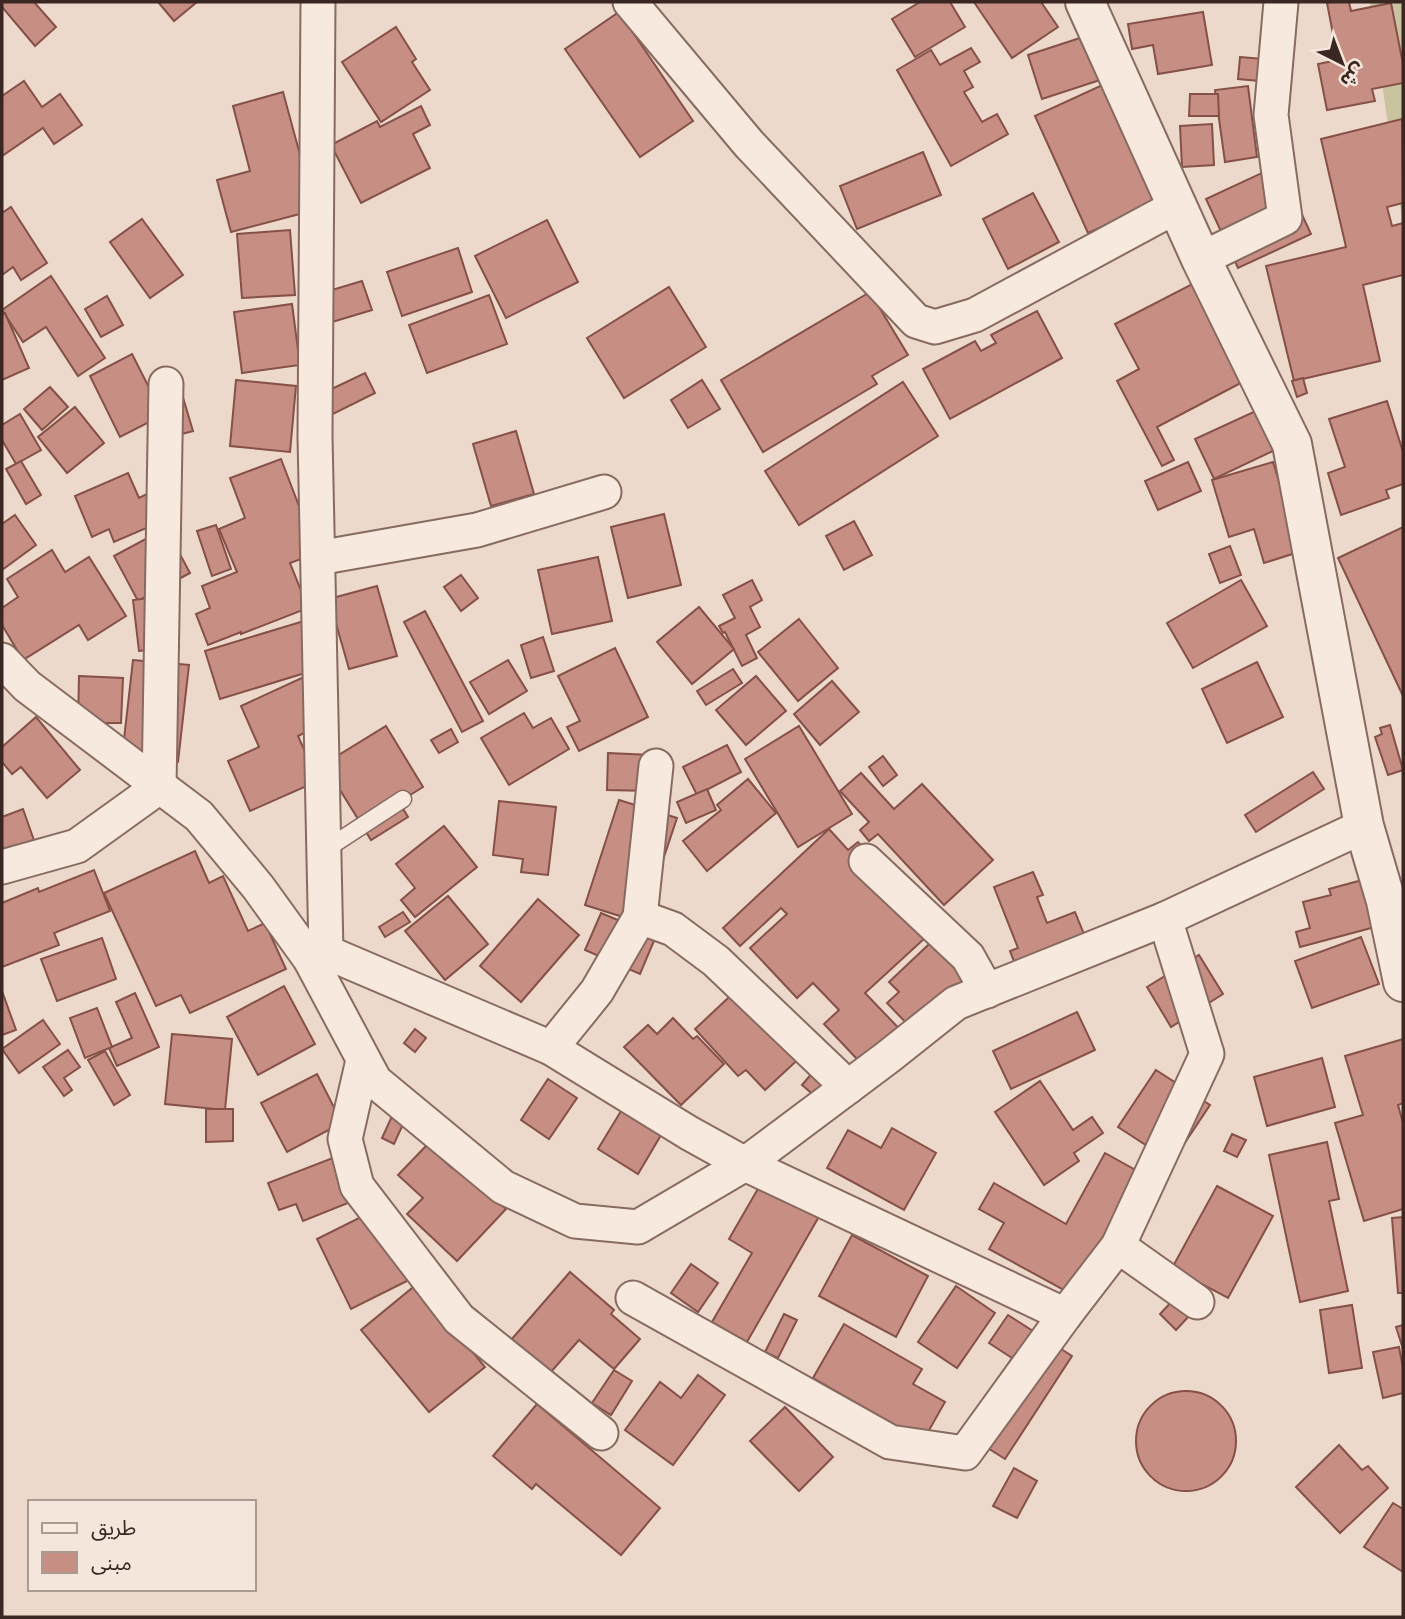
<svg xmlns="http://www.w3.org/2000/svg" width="1405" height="1619" font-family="Merriweather,'Noto Sans Arabic',serif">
	<rect width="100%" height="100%" fill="#ecd9cb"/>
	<!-- green -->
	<path fill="#cac3a0" d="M1370 2H1403V218L1402 219Z"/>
	<!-- building -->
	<g fill="#c78e84" stroke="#855048" stroke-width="2">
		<path d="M2 2H34L56 27 35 46 2 7Z"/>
		<path d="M158 2H197L174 21Z"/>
		<path d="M920 2H950L965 27 915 57 892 19Z"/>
		<path d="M974 2H1041L1058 27 1012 58Z"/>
		<path d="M1331 2H1349L1351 11 1391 3 1403 64V83L1372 89 1375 101 1327 110 1318 64 1338 60 1327 3Z"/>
		<path d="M619 12 693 121 640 157 565 49Z"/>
		<path d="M1203 12 1212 65 1158 74 1153 45 1132 49 1128 24Z"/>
		<path d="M396 27 416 59 412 62 430 90 381 122 342 62Z"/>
		<path d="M1092 34 1106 78 1042 99 1028 55Z"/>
		<path d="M971 48 980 62 964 71 973 87 964 92 982 122 997 114 1008 134 951 166 897 70 931 50 940 65Z"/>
		<path d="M1240 57 1275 60 1273 82 1238 79Z"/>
		<path d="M24 81 42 107 60 94 82 125 54 144 43 128 2 156V96Z"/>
		<path d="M1111 81 1164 199 1088 233 1035 116Z"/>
		<path d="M1248 86 1257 157 1225 162 1215 90Z"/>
		<path d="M283 92 315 210 231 232 217 180 250 171 233 106Z"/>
		<path d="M1190 94H1218L1219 116H1189Z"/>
		<path d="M421 106 430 125 413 134 430 168 361 203 331 145 377 121 380 127Z"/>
		<path d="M1402 119 1403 203 1387 207 1392 226 1403 223V275L1363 285 1380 361 1294 381 1266 266 1346 247 1321 139Z"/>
		<path d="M1212 124 1214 165 1182 167 1180 126Z"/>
		<path d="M923 152 941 195 857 229 840 186Z"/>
		<path d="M1279 165 1311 234 1238 268 1206 199Z"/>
		<path d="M1033 193 1059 242 1008 269 983 219Z"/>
		<path d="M11 207 47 263 21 280 13 267 2 275V213Z"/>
		<path d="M142 219 183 275 150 298 110 242Z"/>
		<path d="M547 220 578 282 506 318 475 256Z"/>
		<path d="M290 230 295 295 242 298 237 234Z"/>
		<path d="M458 248 472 292 402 316 387 272Z"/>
		<path d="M51 276 105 358 78 376 46 327 23 342 2 310Z"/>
		<path d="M1202 279 1254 376 1157 427 1174 460 1162 466 1117 381 1139 369 1115 324Z"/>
		<path d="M362 281 372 310 322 325 312 296Z"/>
		<path d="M669 287 706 347 624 398 587 338Z"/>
		<path d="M870 292 908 355 872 376 877 384 763 452 721 380Z"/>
		<path d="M489 295 507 344 427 373 409 325Z"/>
		<path d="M107 296 123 325 101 337 85 309Z"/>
		<path d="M292 304 300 365 242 373 234 312Z"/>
		<path d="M1037 311 1062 358 950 419 923 369 975 341 981 351 996 343 991 335Z"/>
		<path d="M5 313 29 368 2 380V315Z"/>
		<path d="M132 354 163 415 120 437 90 376Z"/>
		<path d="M365 373 375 393 331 415 321 394Z"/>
		<path d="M176 374 193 431 171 437Z"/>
		<path d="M1303 378 1307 393 1297 397 1292 381Z"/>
		<path d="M236 380 296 386 290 452 230 446Z"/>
		<path d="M702 380 720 409 688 428 671 400Z"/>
		<path d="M903 382 938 436 799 525 765 471Z"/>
		<path d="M50 387 68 407 42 430 24 409Z"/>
		<path d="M1387 401 1403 452V484L1386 490 1389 498 1341 515 1328 473 1345 467 1329 419Z"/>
		<path d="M75 407 104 443 67 473 38 437Z"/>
		<path d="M1260 409 1279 448 1214 479 1195 439Z"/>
		<path d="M20 414 41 450 16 464 2 440V425Z"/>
		<path d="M516 431 534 494 491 506 473 444Z"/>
		<path d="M281 459 317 553 290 563 308 608 241 634V632L208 645 196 614 210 608 202 586 237 572 219 529 245 518 230 478Z"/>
		<path d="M21 461 41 495 26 504 6 469Z"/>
		<path d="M1188 462 1201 491 1158 510 1145 481Z"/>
		<path d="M1273 462 1282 491 1305 550 1264 563 1254 529 1229 537 1212 480Z"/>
		<path d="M128 473 139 498 153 491 165 520 114 542 109 529 92 537 75 496Z"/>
		<path d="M664 514 681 585 628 598 611 527Z"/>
		<path d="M15 515 36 545 2 570V524Z"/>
		<path d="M854 521 872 555 844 570 826 536Z"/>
		<path d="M216 525 231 569 212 576 197 531Z"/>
		<path d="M1403 527V696L1338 558Z"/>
		<path d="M166 528 190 573 138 601 114 556Z"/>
		<path d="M1230 546 1241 575 1220 583 1209 554Z"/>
		<path d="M52 550 65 572 89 557 126 616 88 640 79 625 23 660 2 625V608L18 597 7 579Z"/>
		<path d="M598 557 612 621 552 634 538 570Z"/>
		<path d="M461 575 478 598 461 611 444 587Z"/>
		<path d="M752 580 762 600 750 607 760 627 746 635 757 658 742 666 725 632 723 633 719 626 735 618 723 595Z"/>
		<path d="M1241 580 1267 626 1193 668 1167 623Z"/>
		<path d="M377 586 397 656 349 669 329 599Z"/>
		<path d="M174 595 179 647 139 651 133 600Z"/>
		<path d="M699 607 734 649 692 684 657 642Z"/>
		<path d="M425 611 483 721 462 732 404 622Z"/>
		<path d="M799 619 838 668 798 701 758 652Z"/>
		<path d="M304 621 318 669 220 699 205 651Z"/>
		<path d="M543 637 554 671 531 678 521 645Z"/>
		<path d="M615 648 648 717 579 751 567 727 580 721 558 676Z"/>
		<path d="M133 660 189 665 178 762 122 757Z"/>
		<path d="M508 660 527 691 489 714 470 682Z"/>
		<path d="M1257 662 1283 717 1227 743 1202 689Z"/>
		<path d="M733 669 742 683 706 705 697 691Z"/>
		<path d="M79 676 123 678 121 723H78Z"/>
		<path d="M756 676 786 711 746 745 716 710Z"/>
		<path d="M304 677 314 728 298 736 318 781 250 811 228 761 259 747 241 706Z"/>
		<path d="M832 681 859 712 820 745 794 714Z"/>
		<path d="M524 713 533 728 551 718 569 749 509 785 481 738Z"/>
		<path d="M36 717 80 770 47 798 21 767 12 774 2 762V747Z"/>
		<path d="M1390 725 1403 770 1388 775 1375 737 1382 734 1380 728Z"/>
		<path d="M386 726 423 787 399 802 408 817 371 840 324 764Z"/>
		<path d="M799 726 852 814 798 847 745 759Z"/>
		<path d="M451 729 458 742 439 753 431 740Z"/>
		<path d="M727 745 741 772 697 795 683 767Z"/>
		<path d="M608 753 651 755 650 791 607 790Z"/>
		<path d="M883 756 897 775 883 786 869 767Z"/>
		<path d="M1313 772 1324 789 1256 832 1245 815Z"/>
		<path d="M861 773 894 809 922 784 993 860 944 905 878 834 869 841 860 830 869 822 840 791Z"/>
		<path d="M748 779 776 813 707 871 683 841 721 810 717 805Z"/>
		<path d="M707 789 716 810 686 823 677 802Z"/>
		<path d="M619 800 677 818 642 923 585 905Z"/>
		<path d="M499 801 556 807 548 875 521 872 523 859 493 855Z"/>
		<path d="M23 809 44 869 2 884V817Z"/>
		<path d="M444 826 477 867 415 917 401 900 415 888 396 864Z"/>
		<path d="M829 829 848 850 858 842 937 927 865 993 911 1041 873 1076 824 1024 839 1010 813 983 797 998 750 948 787 914 781 908 740 946 723 928Z"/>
		<path d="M195 851 209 883 223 876 248 931 265 923 286 969 190 1013 181 995 156 1006 104 893Z"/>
		<path d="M94 870 110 911 54 933 59 945 2 967V903L38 888 39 892Z"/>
		<path d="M1033 872 1043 895 1037 897 1047 923 1075 912 1094 959 1024 987 1010 951 1018 948 994 887Z"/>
		<path d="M1377 876 1390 923 1300 947 1296 932 1310 928 1303 902 1331 895 1329 889Z"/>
		<path d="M448 896 488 944 445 980 405 931Z"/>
		<path d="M538 899 579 935 521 1002 480 966Z"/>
		<path d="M403 912 410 922 385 937 379 927Z"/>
		<path d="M601 913 656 936 640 974 585 950Z"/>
		<path d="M944 930 984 973 912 1029 887 1003 899 992 889 982Z"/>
		<path d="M1361 937 1379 984 1312 1008 1295 961Z"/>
		<path d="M102 938 116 979 57 1001 41 959Z"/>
		<path d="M1199 955 1223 994 1171 1027 1147 987Z"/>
		<path d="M742 985 805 1053 765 1090 746 1070 738 1076 695 1029Z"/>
		<path d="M284 986 315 1044 258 1075 227 1017Z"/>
		<path d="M2 991 16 1030 2 1035Z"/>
		<path d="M135 993 159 1047 117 1066 109 1048 132 1038 116 1002Z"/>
		<path d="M97 1008 112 1047 85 1058 70 1018Z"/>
		<path d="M1077 1012 1095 1050 1011 1089 993 1051Z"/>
		<path d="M673 1018 693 1039 697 1036 724 1064 681 1105 624 1047 648 1025 657 1034Z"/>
		<path d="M43 1020 60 1044 19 1073 2 1049Z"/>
		<path d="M415 1029 426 1038 415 1052 404 1043Z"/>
		<path d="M172 1034 232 1039 225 1110 165 1104Z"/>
		<path d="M1403 1039V1103L1398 1105 1403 1123V1209L1364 1221 1335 1123 1363 1115 1345 1056Z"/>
		<path d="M68 1050 80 1067 64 1078 72 1090 64 1096 43 1067Z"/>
		<path d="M105 1051 130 1095 114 1105 88 1060Z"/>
		<path d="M1322 1058 1335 1107 1267 1126 1254 1077Z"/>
		<path d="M819 1065 841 1085 824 1104 802 1085Z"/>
		<path d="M1156 1070 1210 1105 1172 1162 1118 1127Z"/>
		<path d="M317 1074 342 1123 287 1152 261 1103Z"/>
		<path d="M548 1079 577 1098 549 1139 521 1120Z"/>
		<path d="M1040 1081 1073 1130 1092 1117 1103 1133 1074 1153 1079 1161 1044 1185 995 1112Z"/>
		<path d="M206 1109H233V1141L206 1142Z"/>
		<path d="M621 1111 661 1135 638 1174 598 1149Z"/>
		<path d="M392 1116 404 1122 394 1144 382 1138Z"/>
		<path d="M892 1128 936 1153 904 1210 827 1168 848 1130 881 1148Z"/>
		<path d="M1232 1134 1246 1140 1237 1157 1224 1151Z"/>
		<path d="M1327 1142 1339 1199 1329 1201 1348 1291 1300 1302 1269 1155Z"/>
		<path d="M427 1145 452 1168 457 1163 506 1209 457 1261 407 1214 423 1198 398 1175Z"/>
		<path d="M356 1149 373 1193 303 1221 296 1204 279 1210 268 1183Z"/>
		<path d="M1105 1153 1157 1182 1119 1259 1093 1306 989 1249 1004 1223 979 1209 994 1183 1066 1224Z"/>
		<path d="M763 1180 821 1213 747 1342 712 1322 752 1253 729 1239Z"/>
		<path d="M1217 1186 1273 1216 1228 1298 1172 1268Z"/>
		<path d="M383 1206 417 1276 351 1309 317 1239Z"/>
		<path d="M1403 1217V1293H1398L1392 1218Z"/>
		<path d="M852 1235 928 1276 896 1337 819 1296Z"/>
		<path d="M691 1264 718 1283 698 1312 671 1293Z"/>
		<path d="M570 1272 614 1310 611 1314 640 1339 614 1369 579 1340 550 1373 511 1340Z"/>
		<path d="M417 1284 485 1367 429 1412 361 1330Z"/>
		<path d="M956 1286 995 1313 957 1368 918 1342Z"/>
		<path d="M1175 1298 1191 1314 1176 1330 1160 1314Z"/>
		<path d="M1352 1305 1362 1368 1329 1373 1320 1310Z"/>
		<path d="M784 1314 797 1320 778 1358 765 1352Z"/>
		<path d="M1008 1315 1072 1356 1005 1459 964 1433 1012 1358 989 1343Z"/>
		<path d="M844 1324 922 1369 913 1384 945 1402 923 1441 813 1378Z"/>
		<path d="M1403 1325V1349L1396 1327Z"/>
		<path d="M1399 1347 1403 1368V1393L1383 1398 1373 1352Z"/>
		<path d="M614 1370 632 1381 611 1415 592 1403Z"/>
		<path d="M698 1375 725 1395 673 1465 625 1430 660 1382 681 1398Z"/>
		<circle cx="1186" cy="1441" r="50"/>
		<path d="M537 1404 660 1508 621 1555 536 1484 532 1489 493 1456Z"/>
		<path d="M785 1407 833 1457 799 1491 750 1441Z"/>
		<path d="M1339 1445 1362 1470 1368 1466 1388 1488 1340 1533 1296 1487Z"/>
		<path d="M1014 1468 1037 1481 1017 1518 993 1506Z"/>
		<path d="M1393 1503 1403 1509V1572L1364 1547Z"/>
	</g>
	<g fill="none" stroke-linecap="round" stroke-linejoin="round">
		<!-- service casing -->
		<g stroke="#886b60" stroke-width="19">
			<path id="service" d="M324 853 334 844 403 799"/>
		</g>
		<!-- minor casing -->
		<g stroke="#886b60" stroke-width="37">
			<g id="minor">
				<path d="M630 2 749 144 916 321 935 327 975 315 1177 206"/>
				<path d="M1201 259 1285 218 1271 115 1281 2"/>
				<path d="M318 558 477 530 604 492"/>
				<path d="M2 660 27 686 199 816 258 887 310 959 375 1081 503 1187 575 1221 638 1227 745 1164 888 1057 956 1003 1165 919 1364 826"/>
				<path d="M866 861 968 957 987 991"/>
				<path d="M2 867 77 846 159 787 166 384"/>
				<path d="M640 917 673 929 716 961 848 1087"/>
				<path d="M326 952 551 1048 689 1133 745 1164 1065 1315"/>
				<path d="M310 959 326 952 315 436 318 2"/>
				<path d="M551 1048 597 991 640 917 656 766"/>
				<path d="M363 1060 345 1139 357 1186 459 1319 601 1433"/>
				<path d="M1118 1246 1197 1302"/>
				<path d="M633 1298 890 1442 965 1453 1065 1315 1118 1246 1207 1054 1165 919"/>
			</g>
		</g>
		<!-- tertiary casing -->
		<g stroke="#886b60" stroke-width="42">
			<path id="tertiary" d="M1085 2 1201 259 1292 444 1364 826 1386 901 1403 982"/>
		</g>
		<!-- service -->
		<use href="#service" stroke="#f7e9de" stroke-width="16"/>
		<!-- minor -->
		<use href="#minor" stroke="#f7e9de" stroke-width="33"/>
		<!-- tertiary -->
		<use href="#tertiary" stroke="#f7e9de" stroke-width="38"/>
	</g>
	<!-- border -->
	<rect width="1405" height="1619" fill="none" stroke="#3a2723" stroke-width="7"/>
	<!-- legend -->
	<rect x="28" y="1500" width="228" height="91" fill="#f4e6da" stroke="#aa9a91" stroke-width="2"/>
	<rect x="42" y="1523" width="35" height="10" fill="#f7e9de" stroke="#aa9a91" stroke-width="2"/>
	<text x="91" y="1535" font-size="21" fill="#3a2723">طريق</text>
	<rect x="42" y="1552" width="35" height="21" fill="#c78e84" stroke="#aa9a91" stroke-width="2"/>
	<text x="91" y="1570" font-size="21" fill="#3a2723">مبنى</text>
	<!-- north arrow -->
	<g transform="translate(1342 63) rotate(138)" stroke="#f4e6da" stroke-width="5" paint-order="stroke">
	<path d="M0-5L12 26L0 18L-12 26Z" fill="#3a2723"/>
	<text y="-10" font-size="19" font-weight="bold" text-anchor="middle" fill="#3a2723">ش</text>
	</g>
</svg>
